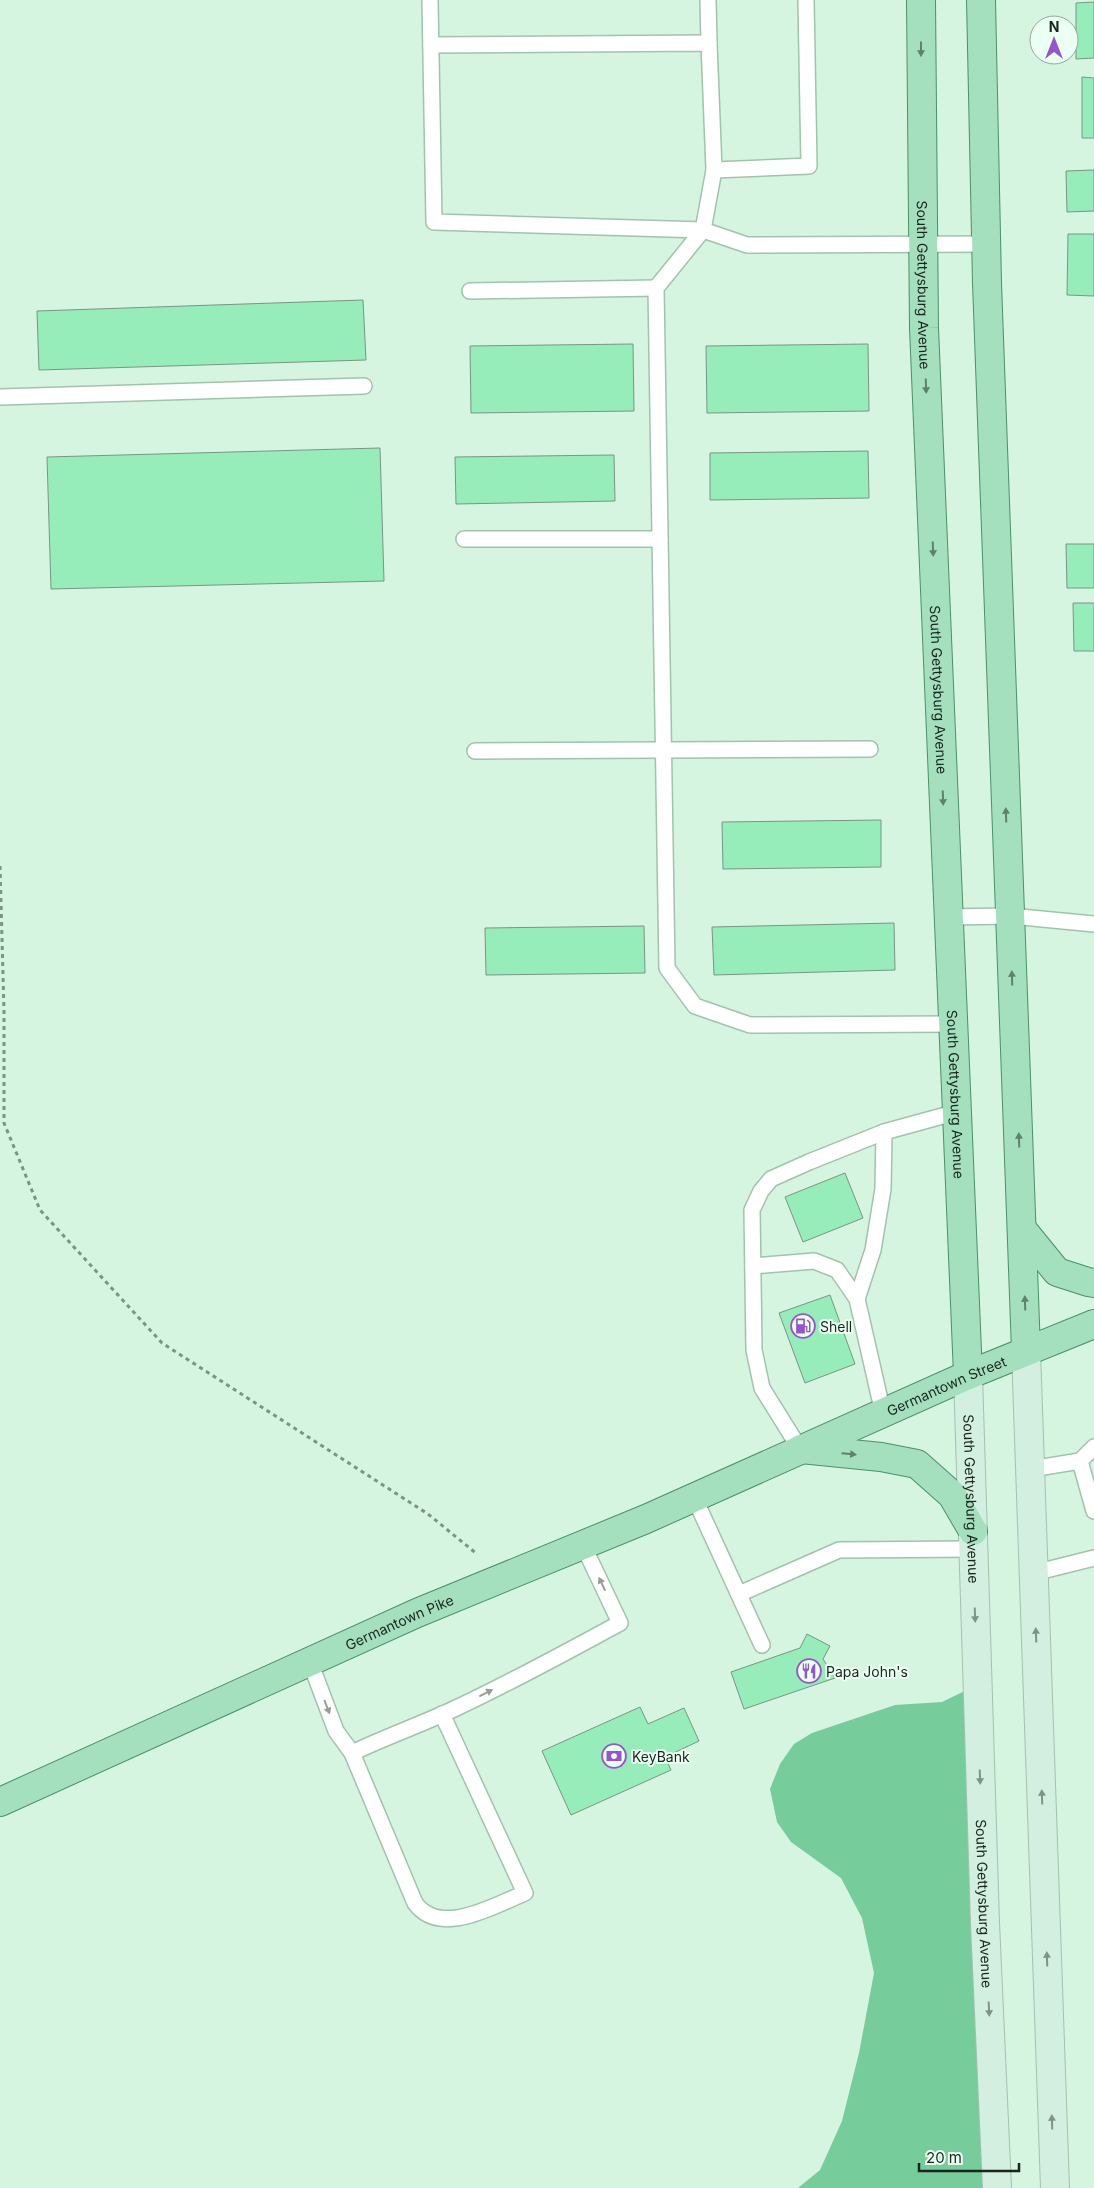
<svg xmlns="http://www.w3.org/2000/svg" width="1094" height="2188" font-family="Inter,sans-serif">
	<rect width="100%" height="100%" fill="#d5f5e0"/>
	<!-- forest -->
	<path fill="#76cc9a" d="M977 1685 996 2188H798L820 2170 842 2121 859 2053 874 1973 862 1918 841 1878 791 1842 777 1822 770 1789 780 1764 794 1744 812 1733 895 1705 942 1702Z"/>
	<!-- building -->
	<g fill="#97edba" stroke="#789683">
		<path d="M1094 2V58L1076 59V3Z"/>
		<path d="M1082 77 1094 78V138H1082Z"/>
		<path d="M1094 170V211L1067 212 1066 171Z"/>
		<path d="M1068 234H1094V296L1067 295Z"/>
		<path d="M363 300 366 360 39 370 37 311Z"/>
		<path d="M633 344 634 411 471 413 470 346Z"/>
		<path d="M868 344 869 411 707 413 706 346Z"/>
		<path d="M380 448 384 581 51 589 47 457Z"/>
		<path d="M868 451 869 498 710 500V453Z"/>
		<path d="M614 455 615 501 456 504 455 457Z"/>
		<path d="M1066 544H1094V588H1067Z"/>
		<path d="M1073 603H1094V651H1074Z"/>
		<path d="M881 820V867L723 869 722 822Z"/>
		<path d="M894 923 895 970 714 975 712 927Z"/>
		<path d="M644 926 645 973 486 975 485 928Z"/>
		<path d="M845 1173 863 1218 803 1242 785 1197Z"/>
		<path d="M830 1295 855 1364 805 1383 779 1313Z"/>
		<path d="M807 1634 830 1646 823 1659 835 1678 744 1709 731 1672 800 1648Z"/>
		<path d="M640 1707 648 1724 684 1708 699 1741 665 1757 671 1770 571 1815 542 1751Z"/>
	</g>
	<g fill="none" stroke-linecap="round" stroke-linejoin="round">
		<!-- lane casing -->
		<g stroke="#a3c2ae" stroke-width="18">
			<g id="lane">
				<path d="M430 0 434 222 703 230 747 245 987 244"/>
				<path d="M708 0 709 43"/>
				<path d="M431 45 709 43 714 170 703 230 656 288 667 968 695 1006 750 1025 953 1024"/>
				<path d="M714 170 809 166 806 0"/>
				<path d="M470 291 656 288"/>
				<path d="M0 397 364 386"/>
				<path d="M464 539H660"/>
				<path d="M475 751 870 749"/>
				<path d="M948 917 1010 916 1094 924"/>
				<path d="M753 1266 814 1261 837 1270 857 1299 883 1413"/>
				<path d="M857 1299 873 1250 883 1189 884 1132"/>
				<path d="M800 1449 762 1388 754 1350 752 1210 761 1191 771 1179 809 1162 884 1132 957 1112"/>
				<path d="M1080 1461 1094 1511"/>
				<path d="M1031 1469 1080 1461 1094 1447"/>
				<path d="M694 1497 762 1645"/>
				<path d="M1034 1573 1094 1558"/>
				<path d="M739 1594 839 1550 973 1549"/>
				<path d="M310 1662 336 1731 352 1753 415 1903C440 1938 495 1905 525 1893L442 1714"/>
				<path d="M352 1753C385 1737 420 1725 454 1709 510 1683 565 1653 620 1623L583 1545"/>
			</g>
		</g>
		<!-- secondary casing -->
		<g stroke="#a3c2ae" stroke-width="30">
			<g id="secondary">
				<path d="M1026 1351 1055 2188"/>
				<path id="s1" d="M968 1375 985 1923 997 2188"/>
			</g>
		</g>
		<!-- primary casing -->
		<g stroke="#4c906a" stroke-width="30">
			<g id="primary">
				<path id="s2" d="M921 0 924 328 968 1375"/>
				<path d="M981 0 987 283 1026 1351"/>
				<path d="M1022 1229 1057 1272 1088 1282 1094 1283"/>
				<path d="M801 1449 881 1457 917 1464 952 1495 973 1531"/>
				<path id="s3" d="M0 1802 417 1613 646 1519 968 1375 1094 1324"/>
			</g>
		</g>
		<!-- path -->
		<path stroke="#7d9385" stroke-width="3" stroke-dasharray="4 4" stroke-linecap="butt" d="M0 866 4 1011V1123L40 1210 162 1343 428 1514 477 1554"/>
		<!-- lane -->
		<use href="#lane" stroke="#fff" stroke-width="15"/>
		<!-- secondary -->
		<use href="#secondary" stroke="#d2efdf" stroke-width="28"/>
		<!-- primary -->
		<use href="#primary" stroke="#a4dfbe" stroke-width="28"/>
	</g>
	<!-- one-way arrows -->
	<defs><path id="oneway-solid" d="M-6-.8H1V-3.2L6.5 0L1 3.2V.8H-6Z" transform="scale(1.25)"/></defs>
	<g fill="#5e826e">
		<use href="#oneway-solid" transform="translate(921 49) rotate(90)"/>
		<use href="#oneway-solid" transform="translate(926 386) rotate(88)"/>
		<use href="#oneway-solid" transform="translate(933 549) rotate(88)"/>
		<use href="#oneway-solid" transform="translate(943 798) rotate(88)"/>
		<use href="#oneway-solid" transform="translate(1006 815) rotate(-92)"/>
		<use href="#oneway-solid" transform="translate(1012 978) rotate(-92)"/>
		<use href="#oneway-solid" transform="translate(1019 1140) rotate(-92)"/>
		<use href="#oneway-solid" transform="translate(1025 1303) rotate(-92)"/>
		<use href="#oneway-solid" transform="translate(849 1454) rotate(5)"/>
	</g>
	<g fill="#989d9a">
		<use href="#oneway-solid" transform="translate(602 1584) rotate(-115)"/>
		<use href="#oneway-solid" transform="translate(486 1693) rotate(-27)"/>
		<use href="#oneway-solid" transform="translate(327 1707) rotate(69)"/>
	</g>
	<g fill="#7f9488">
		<use href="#oneway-solid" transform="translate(975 1615) rotate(88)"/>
		<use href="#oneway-solid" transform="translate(1036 1635) rotate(-92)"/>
		<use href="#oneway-solid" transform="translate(980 1777) rotate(88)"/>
		<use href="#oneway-solid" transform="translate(1042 1797) rotate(-92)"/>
		<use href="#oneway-solid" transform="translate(1047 1959) rotate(-92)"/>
		<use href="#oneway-solid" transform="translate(989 2009) rotate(87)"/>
		<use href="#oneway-solid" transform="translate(1052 2122) rotate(-92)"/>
	</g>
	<!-- icons -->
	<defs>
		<g id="fuel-ring" transform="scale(1.25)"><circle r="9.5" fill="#ebfff2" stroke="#9655cb" stroke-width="1.5"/><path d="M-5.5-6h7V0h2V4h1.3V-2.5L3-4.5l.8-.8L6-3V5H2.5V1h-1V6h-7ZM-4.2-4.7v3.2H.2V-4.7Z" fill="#9655cb"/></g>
		<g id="restaurant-ring" transform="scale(1.25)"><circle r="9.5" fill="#ebfff2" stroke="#9655cb" stroke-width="1.5"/><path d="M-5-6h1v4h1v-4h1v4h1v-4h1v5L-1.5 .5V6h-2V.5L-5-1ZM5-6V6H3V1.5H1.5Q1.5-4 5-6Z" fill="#9655cb"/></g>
		<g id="bank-ring" transform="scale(1.25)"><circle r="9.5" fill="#ebfff2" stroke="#9655cb" stroke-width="1.5"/><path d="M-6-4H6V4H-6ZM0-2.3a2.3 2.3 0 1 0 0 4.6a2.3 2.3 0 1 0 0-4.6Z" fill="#9655cb"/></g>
	</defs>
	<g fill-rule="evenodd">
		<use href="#fuel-ring" x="803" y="1326"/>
		<use href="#restaurant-ring" x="809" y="1671"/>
		<use href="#bank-ring" x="614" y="1756"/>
	</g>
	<g text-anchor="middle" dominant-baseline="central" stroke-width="4" stroke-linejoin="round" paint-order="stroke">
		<!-- street labels -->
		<g font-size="14" fill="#19251e" stroke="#ebfff2">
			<text stroke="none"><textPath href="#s2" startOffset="285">South Gettysburg Avenue</textPath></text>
			<text stroke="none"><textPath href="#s2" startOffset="690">South Gettysburg Avenue</textPath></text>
			<text stroke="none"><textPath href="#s2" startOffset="1095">South Gettysburg Avenue</textPath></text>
			<text stroke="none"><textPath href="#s3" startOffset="1034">Germantown Street</textPath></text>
			<text stroke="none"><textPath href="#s1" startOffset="124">South Gettysburg Avenue</textPath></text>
			<text stroke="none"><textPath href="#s3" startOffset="438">Germantown Pike</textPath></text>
			<text stroke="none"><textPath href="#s1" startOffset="529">South Gettysburg Avenue</textPath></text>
		</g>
		<!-- poi labels -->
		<g font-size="14" fill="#19251e" stroke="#ebfff2" text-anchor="start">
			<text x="820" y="1326">Shell</text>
			<text x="826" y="1671">Papa John's</text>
			<text x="632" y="1756">KeyBank</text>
		</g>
	</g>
	<!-- north arrow -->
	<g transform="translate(1054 40)"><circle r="24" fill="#ebfff2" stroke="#97a89d"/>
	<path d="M0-4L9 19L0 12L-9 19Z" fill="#9655cb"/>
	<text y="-8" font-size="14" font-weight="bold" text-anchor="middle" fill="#19251e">N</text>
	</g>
	<!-- scale -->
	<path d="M919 2163v8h100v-8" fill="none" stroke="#19251e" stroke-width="2.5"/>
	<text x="926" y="2163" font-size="15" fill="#19251e" stroke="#ebfff2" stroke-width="4" paint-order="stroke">20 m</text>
</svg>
